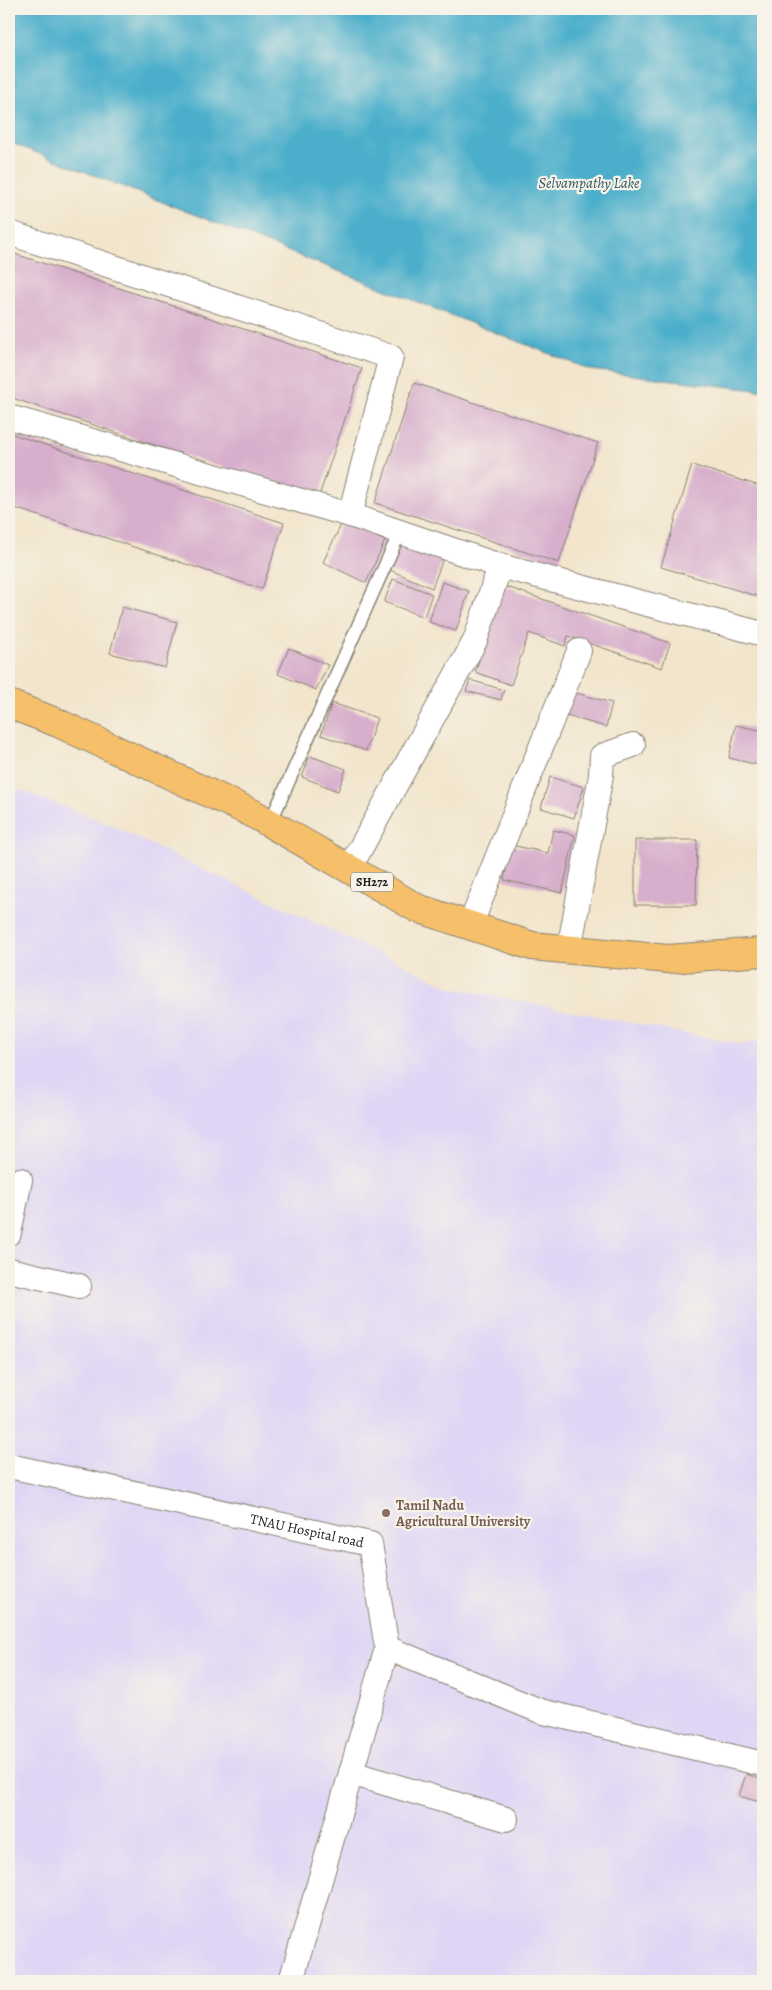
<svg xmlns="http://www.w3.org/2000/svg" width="772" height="1990" font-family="Alegreya,serif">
	<rect width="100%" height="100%" fill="#f7f3e8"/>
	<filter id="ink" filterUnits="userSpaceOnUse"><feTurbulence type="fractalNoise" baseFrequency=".02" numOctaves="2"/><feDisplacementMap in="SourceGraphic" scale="10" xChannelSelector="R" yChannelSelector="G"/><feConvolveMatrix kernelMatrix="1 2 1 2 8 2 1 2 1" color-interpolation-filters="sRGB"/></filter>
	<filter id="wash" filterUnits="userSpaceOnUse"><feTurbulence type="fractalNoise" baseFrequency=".0096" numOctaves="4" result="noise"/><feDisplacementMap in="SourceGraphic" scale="20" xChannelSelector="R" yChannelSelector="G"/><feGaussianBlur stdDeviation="1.12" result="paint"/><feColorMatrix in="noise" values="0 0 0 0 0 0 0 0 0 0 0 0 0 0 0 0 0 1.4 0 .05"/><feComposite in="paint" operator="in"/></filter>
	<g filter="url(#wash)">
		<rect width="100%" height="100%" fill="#f2e5cc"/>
		<!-- built -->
		<path fill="#dfd5f5" d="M9 786 106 823 452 988 740 1044 763 1041V1981H9Z"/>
		<!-- water -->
		<path fill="#4cafcb" stroke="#346674" d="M9 9H763V391L591 370 9 142Z"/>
		<g id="blocks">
			<!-- building -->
			<g fill="#d7aecc">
				<path d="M9 252 362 368 318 499 9 397Z"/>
				<path d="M414 383 598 443 559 563 375 503Z"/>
				<path d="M9 433 284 523 262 589 9 506Z"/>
				<path d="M692 465 763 487V598L661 567Z"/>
				<path d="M343 521 385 541 366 583 323 562Z"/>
				<path d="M402 542 443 559 432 588 390 570Z"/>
				<path d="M393 579 432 594 424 617 384 602Z"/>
				<path d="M442 582 469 591 456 631 429 622Z"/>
				<path d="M504 586 670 643 662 668 568 636 565 646 529 633 511 685 475 672Z"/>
				<path d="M122 607 177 622 165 668 110 653Z"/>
				<path d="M289 648 328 665 316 690 278 674Z"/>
				<path d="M470 680 504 690 501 700 466 691Z"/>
				<path d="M569 691 612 703 606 727 563 715Z"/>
				<path d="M332 703 377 718 366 751 321 735Z"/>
				<path d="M736 725 763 731V766L729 758Z"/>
				<path d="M310 756 346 769 338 791 302 777Z"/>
				<path d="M550 777 584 787 574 818 541 808Z"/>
				<path d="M553 830 575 835 562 893 504 880 511 845 548 853Z"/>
				<path d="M635 840H697L696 905H635Z"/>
				<path d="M746 1774 763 1780V1803L739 1796Z"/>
			</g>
		</g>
	</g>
	<g filter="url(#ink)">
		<use href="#blocks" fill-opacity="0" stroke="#878074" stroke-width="1"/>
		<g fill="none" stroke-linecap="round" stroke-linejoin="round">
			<!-- lane casing -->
			<g stroke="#878074" stroke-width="15">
				<path id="lane" d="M270 823 400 532"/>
			</g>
			<!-- street casing -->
			<g stroke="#878074" stroke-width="26">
				<g id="street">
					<path d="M9 233 391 357 350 515"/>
					<path d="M9 417 350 515 500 566 763 634"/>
					<path d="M349 869 475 641 500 566"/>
					<path d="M470 926 579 651"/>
					<path d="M569 950 601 775 602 756 633 745"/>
					<path d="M9 1233 20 1180"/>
					<path d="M9 1270 79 1286"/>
					<path id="s1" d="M9 1466 370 1544 387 1648 291 1981"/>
					<path d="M387 1648 540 1711 763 1764"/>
					<path d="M351 1773 506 1819"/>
				</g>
			</g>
			<!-- primary casing -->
			<g stroke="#878074" stroke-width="30">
				<path id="primary" d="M9 704 58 723 252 813 417 908 532 946 668 959 763 952"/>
			</g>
			<!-- lane -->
			<use href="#lane" stroke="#fff" stroke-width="12"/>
			<!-- street -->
			<use href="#street" stroke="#fff" stroke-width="24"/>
			<!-- primary -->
			<use href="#primary" stroke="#f6c06b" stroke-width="28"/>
		</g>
	</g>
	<!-- markers -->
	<circle fill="#8d6e63" stroke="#f7f3e8" stroke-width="2" cx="386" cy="1513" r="5"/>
	<g text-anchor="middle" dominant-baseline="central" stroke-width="4.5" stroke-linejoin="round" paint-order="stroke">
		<!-- shield labels -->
		<rect fill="#f7f3e8" stroke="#5e5c59" stroke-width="1" x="351" y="872.5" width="42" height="19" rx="4"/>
		<g font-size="12" font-weight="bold" fill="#1c1c1c">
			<text x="372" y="882">SH272</text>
		</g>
		<!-- education labels -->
		<g font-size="14" font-weight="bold" fill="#785e54" stroke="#f7f3e8" text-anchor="start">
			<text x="396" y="1505">Tamil Nadu<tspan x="396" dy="16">Agricultural University</tspan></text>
		</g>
		<!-- street labels -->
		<g font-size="14" fill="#1c1c1c" stroke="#f7f3e8">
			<text stroke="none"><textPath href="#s1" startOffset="305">TNAU Hospital road</textPath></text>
		</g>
		<!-- water labels -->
		<g font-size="15" font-style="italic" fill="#2f5762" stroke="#f7f3e8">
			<text x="589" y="183">Selvampathy Lake</text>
		</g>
	</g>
	<!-- margin -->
	<rect width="772" height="1990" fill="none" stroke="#f7f3e8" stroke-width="30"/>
</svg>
